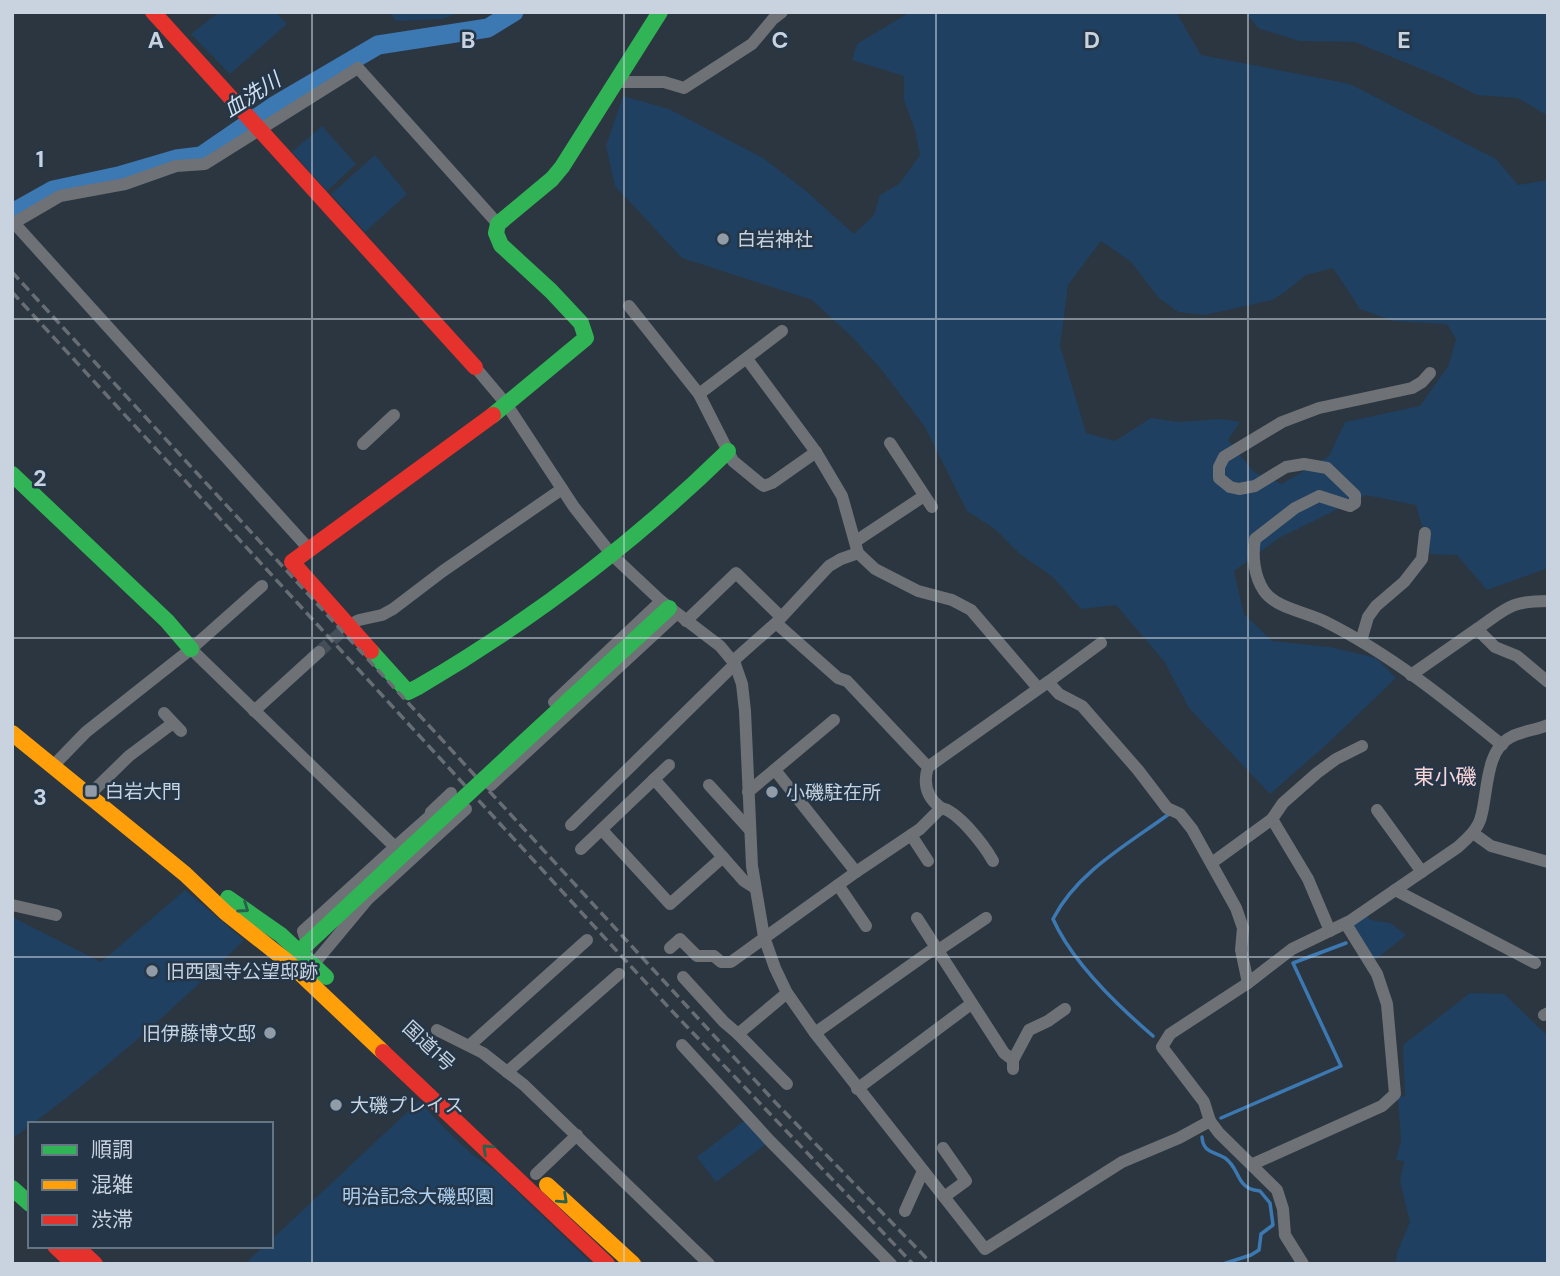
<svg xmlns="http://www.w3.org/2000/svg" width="1560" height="1276" font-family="'DM Sans','Noto Sans JP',sans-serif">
	<rect width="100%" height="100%" fill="#2c3640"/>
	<!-- green -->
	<g fill="#1f4060" fill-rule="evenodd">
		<path d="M219 12H275L287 24 230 74 191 34Z"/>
		<path d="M390 12H461L442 19 396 21Z"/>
		<path d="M910 12H1176L1201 55 1350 84 1496 159 1518 185 1548 180V568L1487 590 1457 555 1430 554 1416 505 1366 495 1279 538 1234 571 1244 614 1272 641 1330 647 1376 658 1396 678 1325 746 1270 794 1189 708 1164 661 1116 605 1081 609 1053 577 1020 554 995 529 967 511 925 427 881 369 853 338 812 300 682 258 615 186 606 146 623 96 669 109 763 158 806 191 854 234 874 215 880 195 899 184 920 155 915 130 904 100V76L852 60 857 44ZM1101 241 1131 262 1159 298 1178 312 1205 315 1272 300 1285 292 1306 275 1333 268 1360 309 1393 321 1447 324 1456 339 1449 365 1420 406 1345 422 1329 456 1282 484 1254 472 1228 440 1240 422 1221 419 1178 422 1151 418 1115 441 1086 433 1060 346 1068 285Z"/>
		<path d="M1245 12H1548V116L1518 98 1477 95 1443 78 1355 42 1299 41 1258 28Z"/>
		<path d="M322 126 356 164 327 191 292 152Z"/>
		<path d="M375 155 407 194 365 232 331 194Z"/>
		<path d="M185 890 244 940C172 1012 92 1081 12 1139V917L101 962Z"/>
		<path d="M1365 911 1370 920 1390 923 1406 935 1375 960 1350 921Z"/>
		<path d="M1470 993 1504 994 1548 1036V1260L1545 1264H1396L1397 1252 1410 1222 1400 1181 1404 1161 1396 1160 1401 1140 1398 1097 1405 1096 1403 1045Z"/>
		<path d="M419 1101C443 1126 466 1153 496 1171L592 1264H245L264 1246H271V1240Z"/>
		<path d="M749 1117 770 1141 716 1182 697 1157Z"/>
	</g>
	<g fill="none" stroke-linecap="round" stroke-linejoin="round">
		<!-- stream -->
		<g stroke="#3c78b1" stroke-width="3.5">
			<path d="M1153 1036C1118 1006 1072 962 1053 919 1077 872 1128 844 1169 814"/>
			<path d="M1221 1118 1341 1066 1293 963 1346 943"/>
			<path d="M1202 1137C1203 1153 1214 1151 1225 1158 1241 1169 1235 1189 1260 1191L1270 1203 1273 1225 1261 1234 1259 1250 1251 1255 1223 1264"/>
		</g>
		<!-- river -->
		<path stroke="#3c78b1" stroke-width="19" d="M12 213 53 190 118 176 176 159 201 156 274 106 378 45 488 28 514 12"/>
		<!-- street-tunnel -->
		<path stroke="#434e58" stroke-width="12" stroke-dasharray="12 6" stroke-linecap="butt" d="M319 652 349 625"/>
		<!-- street -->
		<g stroke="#6e7276" stroke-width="12">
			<path d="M617 82H664L684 88 752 44 773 19 782 12"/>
			<path d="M14 223 309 549"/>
			<path d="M12 224 60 196 125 184 176 166 205 164 358 68 498 224"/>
			<path d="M629 306 699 394 733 461 761 484 764 486 772 483 816 452"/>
			<path d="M747 359 816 452 842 496 858 553"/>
			<path d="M475 367 507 405 574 507 612 555 661 601 720 646 735 664 742 684 745 711 752 866 764 937 775 968 787 993 815 1033 985 1249 1122 1162 1179 1138 1210 1121"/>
			<path d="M1430 373 1422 382 1412 388 1319 408 1282 422 1224 457 1219 467V478L1230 487 1239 489 1255 486 1286 467 1304 464 1327 468 1355 495V503L1350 506 1319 496 1295 508 1255 539C1252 556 1254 576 1264 591 1277 609 1307 612 1326 622 1390 654 1447 700 1502 745"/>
			<path d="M699 394 782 331"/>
			<path d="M890 443 932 507"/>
			<path d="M363 444 394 415"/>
			<path d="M856 541 924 496"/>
			<path d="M686 621 736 573 781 617"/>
			<path d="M776 623 829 566 841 559 858 553 875 569 918 591 952 600 971 610 1038 688"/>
			<path d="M349 625 359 620 382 615 393 609 443 571 562 489"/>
			<path d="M1477 629C1507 608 1510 601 1548 601"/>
			<path d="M1361 641 1368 617 1376 606 1404 582 1422 559 1425 533"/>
			<path d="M191 649 395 847 303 931 307 943"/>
			<path d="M733 661 776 623 838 678 847 681 928 767C923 783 926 797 941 808"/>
			<path d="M1411 675 1477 629 1495 647 1517 656 1548 682"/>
			<path d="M1048 682 1101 643"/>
			<path d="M554 702 661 601"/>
			<path d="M254 711 319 652"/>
			<path d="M164 713 181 731"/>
			<path d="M53 766 86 732 191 649 262 586"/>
			<path d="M928 767 1048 682 1059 694 1082 706 1138 770 1167 808 1180 814 1192 829 1236 908 1243 928 1241 950 1248 983"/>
			<path d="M775 770 856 872"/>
			<path d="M654 779 744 881 755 888"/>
			<path d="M491 785 676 614"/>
			<path d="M709 785 749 829"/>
			<path d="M748 792 834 720"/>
			<path d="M89 795 129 756 173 723"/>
			<path d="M1377 810 1422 872"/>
			<path d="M1272 819 1308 879 1330 931"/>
			<path d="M571 825 735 664"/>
			<path d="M602 830 670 904 723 857"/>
			<path d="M1473 833 1491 846 1548 862"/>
			<path d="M911 835 928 861"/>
			<path d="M395 847 430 816 431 812 451 793"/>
			<path d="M581 849 669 765"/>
			<path d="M1213 862 1272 819 1283 803 1317 773 1336 759 1362 746"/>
			<path d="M838 885 866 926"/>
			<path d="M1395 890 1535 963"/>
			<path d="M12 905 56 915"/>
			<path d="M917 918 1004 1053 1013 1060V1069"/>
			<path d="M670 948 680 939 697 956H714L721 962H731L856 872 920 829 941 808C958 811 984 845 993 861"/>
			<path d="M937 951 986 918"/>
			<path d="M313 965 368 899 466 809"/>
			<path d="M683 977 724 1022 738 1034"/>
			<path d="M1544 1015 1548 1013"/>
			<path d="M437 1030 483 1053 524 1085 709 1264"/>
			<path d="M815 1033 935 948"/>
			<path d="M470 1045 587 940"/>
			<path d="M682 1045 770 1141 891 1264"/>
			<path d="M1013 1060 1029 1030 1048 1021 1065 1009"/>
			<path d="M507 1072 619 974"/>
			<path d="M787 1084 738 1034 787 993"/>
			<path d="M857 1089 971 1004"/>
			<path d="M943 1148 966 1181 944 1197"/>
			<path d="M1253 1164 1382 1106 1395 1094 1387 1004 1377 974 1346 924"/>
			<path d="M536 1174 577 1135"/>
			<path d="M905 1211 923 1171"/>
			<path d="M1303 1264 1285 1235 1283 1209 1277 1190 1219 1133 1210 1121 1204 1102 1162 1047 1170 1034 1248 983 1292 949 1350 921 1458 847C1468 838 1478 829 1481 817 1488 793 1485 750 1511 737 1522 731 1536 730 1548 725"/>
		</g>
		<!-- fast -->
		<g stroke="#30b455" stroke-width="16">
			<path d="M493 415 586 338 581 323 551 291 501 245 496 233 498 224 552 179 562 167 660 12"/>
			<path d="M12 474 167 621 191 649"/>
			<path d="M371 651 408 692 418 687C531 621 635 542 728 451"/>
			<path d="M567 702 669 608"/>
			<path d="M228 898 281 935 326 977"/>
			<path d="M290 960 413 845"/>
			<path d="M12 1188 30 1204"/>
		</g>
		<!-- slow -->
		<g stroke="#ff9f0a" stroke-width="16">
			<path d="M12 733 185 874 226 913 288 962 383 1052"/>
			<path d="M547 1185 633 1264"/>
		</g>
		<!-- jam -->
		<g stroke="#e5322d" stroke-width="16">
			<path d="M153 12 475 367"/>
			<path d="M371 651 292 562 493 415"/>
			<path d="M383 1052 607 1264"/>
			<path d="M55 1246 74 1264"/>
			<path d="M76 1246 95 1264"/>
		</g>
		<!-- rail -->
		<g stroke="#686d73" stroke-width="3.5" stroke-dasharray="10 5" stroke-linecap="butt">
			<path d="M12 272 775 1102 932 1264"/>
			<path d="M12 292 671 1010 913 1264"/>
		</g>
		<!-- fast-bridge -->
		<path stroke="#30b455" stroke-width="16" d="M413 845 567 702"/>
	</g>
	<!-- one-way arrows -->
	<defs><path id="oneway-chevron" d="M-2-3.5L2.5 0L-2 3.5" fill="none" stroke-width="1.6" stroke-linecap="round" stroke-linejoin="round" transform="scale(1.75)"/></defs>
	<g stroke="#28624d">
		<use href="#oneway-chevron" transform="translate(244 908) rotate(35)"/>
		<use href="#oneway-chevron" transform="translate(487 1149) rotate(-137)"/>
		<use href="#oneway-chevron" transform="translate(563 1199) rotate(43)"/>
	</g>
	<!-- grid -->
	<path fill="none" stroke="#c8d3df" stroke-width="2" stroke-opacity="0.55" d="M312 12V1264M624 12V1264M936 12V1264M1248 12V1264M12 319H1548M12 638H1548M12 957H1548"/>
	<!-- markers -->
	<g fill="#919ca7" stroke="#243648" stroke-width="2.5">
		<circle cx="723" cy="239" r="7"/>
		<rect x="84" y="784" width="14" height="14" rx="3.5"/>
		<circle cx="772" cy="792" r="7"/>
		<circle cx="152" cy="971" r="7"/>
		<circle cx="270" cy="1033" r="7"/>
		<circle cx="336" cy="1105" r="7"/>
	</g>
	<g text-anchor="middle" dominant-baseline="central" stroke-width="5" stroke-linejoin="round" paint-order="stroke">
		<!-- poi labels -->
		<g font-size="19" fill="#c8d3df" stroke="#243648" text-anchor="start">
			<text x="737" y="239">白岩神社</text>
			<text x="105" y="791">白岩大門</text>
			<text x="786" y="792">小磯駐在所</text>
			<text x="166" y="971">旧西園寺公望邸跡</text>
			<text x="256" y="1033" text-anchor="end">旧伊藤博文邸</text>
			<text x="350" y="1105">大磯プレイス</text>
		</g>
		<!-- street labels -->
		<g font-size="19" fill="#c8d3df" stroke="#243648">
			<text transform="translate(429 1046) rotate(43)">国道1号</text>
		</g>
		<!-- park labels -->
		<g font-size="19" fill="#b0d0f1" stroke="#243648">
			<text x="418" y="1196">明治記念大磯邸園</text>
		</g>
		<!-- water labels -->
		<g font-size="21" font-style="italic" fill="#d0e0f1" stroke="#243648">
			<text transform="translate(252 95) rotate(-33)">血洗川</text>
		</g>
		<!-- neighbourhood labels -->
		<g font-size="21" fill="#f9d5d8" stroke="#243648">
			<text x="1445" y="777">東小磯</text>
		</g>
	</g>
	<g font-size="23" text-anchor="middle" font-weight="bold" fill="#c8d3df" stroke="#243648" stroke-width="5" stroke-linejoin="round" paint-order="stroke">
		<text x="156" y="48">A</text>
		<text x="468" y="48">B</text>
		<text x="780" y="48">C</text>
		<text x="1092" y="48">D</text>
		<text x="1404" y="48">E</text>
		<text x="40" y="167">1</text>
		<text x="40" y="486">2</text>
		<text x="40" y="805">3</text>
	</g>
	<!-- border -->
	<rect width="1560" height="1276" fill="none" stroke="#c8d3df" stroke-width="28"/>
	<!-- legend -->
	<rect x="28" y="1122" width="245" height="126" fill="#243648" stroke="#667584" stroke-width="2"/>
	<rect x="42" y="1145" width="35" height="10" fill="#30b455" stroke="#667584" stroke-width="2"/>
	<text x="91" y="1157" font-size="21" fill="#c8d3df">順調</text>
	<rect x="42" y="1180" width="35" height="10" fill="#ff9f0a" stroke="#667584" stroke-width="2"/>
	<text x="91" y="1192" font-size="21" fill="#c8d3df">混雑</text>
	<rect x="42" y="1215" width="35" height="10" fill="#e5322d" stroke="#667584" stroke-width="2"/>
	<text x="91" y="1227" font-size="21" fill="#c8d3df">渋滞</text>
</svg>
